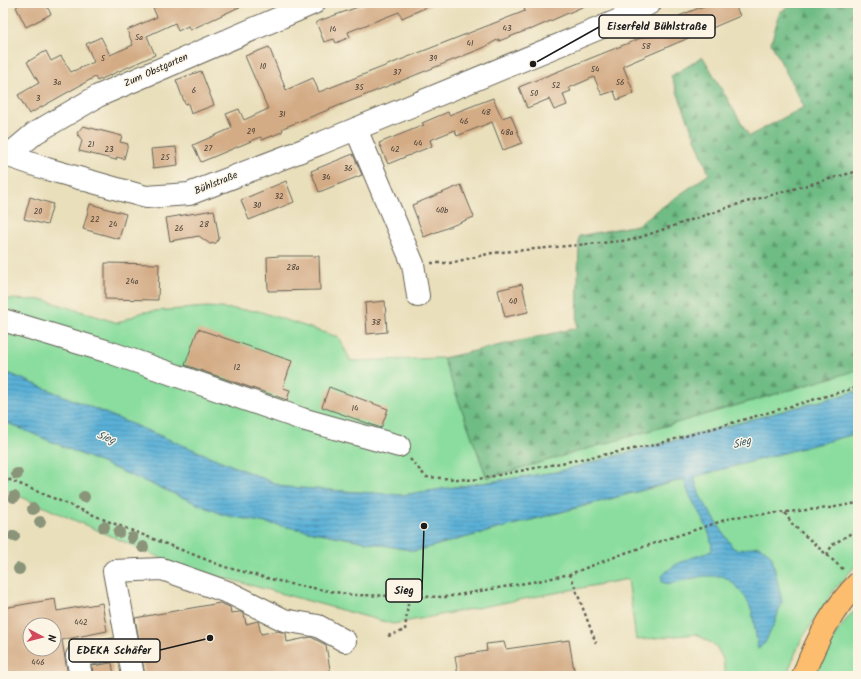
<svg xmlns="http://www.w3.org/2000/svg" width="861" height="679" font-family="Kalam,sans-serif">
	<defs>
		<pattern id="forest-firs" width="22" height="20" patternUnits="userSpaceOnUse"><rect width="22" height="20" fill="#6fbc85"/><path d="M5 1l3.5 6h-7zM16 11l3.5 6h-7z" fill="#5a986c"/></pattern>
		<pattern id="water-rules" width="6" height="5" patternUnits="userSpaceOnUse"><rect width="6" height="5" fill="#5ab1d7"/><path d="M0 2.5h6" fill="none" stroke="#4a8fae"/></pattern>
	</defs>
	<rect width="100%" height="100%" fill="#fcf5e5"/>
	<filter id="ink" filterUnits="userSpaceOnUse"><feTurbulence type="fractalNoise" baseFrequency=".025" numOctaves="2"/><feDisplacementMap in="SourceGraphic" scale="8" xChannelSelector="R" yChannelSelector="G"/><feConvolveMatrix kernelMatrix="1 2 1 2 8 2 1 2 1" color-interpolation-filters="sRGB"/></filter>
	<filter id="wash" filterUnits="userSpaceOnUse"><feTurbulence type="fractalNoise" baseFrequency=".012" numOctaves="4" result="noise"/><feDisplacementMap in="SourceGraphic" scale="16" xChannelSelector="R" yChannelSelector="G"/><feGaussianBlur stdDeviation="0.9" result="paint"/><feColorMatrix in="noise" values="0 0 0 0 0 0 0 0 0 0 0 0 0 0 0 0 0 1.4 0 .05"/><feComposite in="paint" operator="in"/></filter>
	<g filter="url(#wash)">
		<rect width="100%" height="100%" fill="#e9dfbb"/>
		<!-- green -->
		<g fill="#8add9e" stroke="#537c5d">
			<path d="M3 299 45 300 118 323 143 312 207 307 258 311 338 337 351 361 443 358 487 478 858 370V391L556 472 402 495 284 487 3 371Z"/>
			<path d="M3 421 224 515 415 551 858 433V563L834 590 801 640 786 676H725L723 659 716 646 696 634 636 640 628 579 393 624 177 565 3 489Z"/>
			<path d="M858 607V676H814C824 654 840 623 858 607Z"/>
		</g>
		<!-- forest -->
		<path fill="url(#forest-firs)" stroke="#466c50" d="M796 3H858V370L487 478 443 358 577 328 579 236 637 225 709 174 671 76 703 57 749 136 804 107 771 43 780 12Z"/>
		<!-- water -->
		<path fill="url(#water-rules)" stroke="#3b667a" d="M3 371 284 487 402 495 556 472 858 391V433L694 477 700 496 733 548 739 550 758 546 766 550 772 557 782 602 775 622 765 643 758 648 752 611 746 598 733 583 723 576H703L668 584 662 582V576C671 566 684 560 697 556 702 554 707 554 712 550 712 531 700 516 692 500 688 494 686 486 684 479L415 551 224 515 3 421Z"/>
		<g id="blocks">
			<!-- building -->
			<g fill="#d3ab85" fill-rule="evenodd">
				<path d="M23 3H45L51 14 26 27 16 7Z"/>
				<path d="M165 3H248L190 30 188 26 178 31 175 23 147 36 155 55 97 81 95 77 29 114 18 95 39 83 27 62 46 51 51 61 61 56 71 72 94 62 86 44 101 37 110 55 133 45 127 30 157 17 153 8Z"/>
				<path d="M369 3H436L402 18 399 12 348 32 350 37 336 43 334 39 324 42 316 22Z"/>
				<path d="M522 3H591L530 30V29L499 41V39L483 48 283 128 282 132 262 140 261 137 201 162 193 145 232 128 226 114 239 109 244 120 268 109 245 56 269 47 286 90 313 78 319 92 525 11Z"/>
				<path d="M711 3H734L740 16 623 66 634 93 617 100 614 91 602 95 594 77 569 88 571 91 563 94 567 105 554 110 549 99 527 108 519 87 681 22 679 16Z"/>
				<path d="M201 71 214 105 191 114 188 103 185 104 176 80Z"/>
				<path d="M493 98 502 118 511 115 522 143 503 150 492 122 457 136 455 130 430 140 432 146 388 164 379 143 424 125 422 123 448 112 449 115Z"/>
				<path d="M83 126 122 136 120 142 128 144 124 159 117 157 116 160 79 151 82 141 77 133Z"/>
				<path d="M176 147 178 165 153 168 151 149Z"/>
				<path d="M353 154 362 175 319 192 311 171Z"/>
				<path d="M286 181 294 202 249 220 241 200Z"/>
				<path d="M461 185 474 217 424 237 412 205Z"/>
				<path d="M30 197 53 204 47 225 24 219Z"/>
				<path d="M90 204 126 214 119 239 83 229Z"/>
				<path d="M214 210 219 238 216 243 210 244 199 236 170 241 166 218Z"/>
				<path d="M279 256H319L320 290 268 291 267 257Z"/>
				<path d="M105 263 159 264 158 300 105 299Z"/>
				<path d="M522 284 528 312 505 317 498 290Z"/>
				<path d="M385 301 387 332 367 334 365 303Z"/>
				<path d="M198 329 292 361 283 388 290 390 287 400 185 365Z"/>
				<path d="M329 387 388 409 381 428 322 407Z"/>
				<path d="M55 599 57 611 102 603 107 631 62 640 68 676H3V608ZM30 625H54V649H30Z"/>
				<path d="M220 603 230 607 231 613 240 612 244 614 246 624 258 621 261 634 277 631 286 633 287 642 311 637 326 645 331 676H145L135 618Z"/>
				<path d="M569 640 575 676H458L455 656 487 651 486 644 504 642 506 649Z"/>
				<path d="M112 663 114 676H93L92 666Z"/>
			</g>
		</g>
	</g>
	<g filter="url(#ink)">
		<use href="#blocks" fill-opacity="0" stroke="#646054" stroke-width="1"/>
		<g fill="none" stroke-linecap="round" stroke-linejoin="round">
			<!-- minor casing -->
			<g stroke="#646054" stroke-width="24">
				<g id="minor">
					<path d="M356 129 413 264 418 296"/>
					<path d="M3 154 47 169 146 197 189 194 319 144 617 21 650 3"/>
					<path d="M9 155 35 133 98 96 314 3"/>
					<path d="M3 320 106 351 302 419 399 446"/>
					<path d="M128 647 114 571 162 569 230 593 284 620 318 626 345 641"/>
					<path d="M81 676 77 656 128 647 133 676"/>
				</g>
			</g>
			<!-- highway casing -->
			<g stroke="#646054" stroke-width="24">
				<path id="highway" d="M803 676C815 643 833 608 858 583"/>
			</g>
			<!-- path -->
			<g stroke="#646054" stroke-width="2.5" stroke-dasharray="3 3" stroke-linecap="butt">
				<path d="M431 263H450L492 253 632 240 732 206 858 171"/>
				<path d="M410 459 426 477 473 480 654 445 858 387"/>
				<path d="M3 477 110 522 225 567 290 584 352 595 446 597 543 580 570 574 625 553 734 517 829 508 858 503"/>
				<path d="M3 488 8 479"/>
				<path d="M785 513 793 525 844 570"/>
				<path d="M827 555 832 545 858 529"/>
				<path d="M570 574 596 643"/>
				<path d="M388 636 405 630 409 596"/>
			</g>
			<!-- minor -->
			<use href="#minor" stroke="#fff" stroke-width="22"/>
			<!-- highway -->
			<use href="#highway" stroke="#fcbd6e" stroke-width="22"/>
		</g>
		<!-- trees -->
		<g fill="#8a9479">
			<circle cx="17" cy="474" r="6"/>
			<circle cx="14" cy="497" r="6"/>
			<circle cx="84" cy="497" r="6"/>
			<circle cx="33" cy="509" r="6"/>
			<circle cx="40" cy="522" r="6"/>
			<circle cx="104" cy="527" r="6"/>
			<circle cx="119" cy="532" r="6"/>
			<circle cx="14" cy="536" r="6"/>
			<circle cx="132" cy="538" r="6"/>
			<circle cx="143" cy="547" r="6"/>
			<circle cx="19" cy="569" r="6"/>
		</g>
	</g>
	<g text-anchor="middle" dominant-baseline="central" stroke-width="3" stroke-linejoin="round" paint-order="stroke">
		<!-- number labels -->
		<g font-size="8" fill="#4a4036">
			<text x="507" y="28">43</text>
			<text x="333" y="29">14</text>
			<text x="139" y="37">5a</text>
			<text x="470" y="43">41</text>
			<text x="646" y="46">58</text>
			<text x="103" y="58">5</text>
			<text x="433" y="58">39</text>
			<text x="263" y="66">10</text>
			<text x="595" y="69">54</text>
			<text x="397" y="72">37</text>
			<text x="57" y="82">3a</text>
			<text x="620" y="82">56</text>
			<text x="556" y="85">52</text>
			<text x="359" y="87">35</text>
			<text x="194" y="90">6</text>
			<text x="534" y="93">50</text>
			<text x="38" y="98">3</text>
			<text x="486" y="112">48</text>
			<text x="282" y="114">31</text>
			<text x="464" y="121">46</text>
			<text x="251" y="131">29</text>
			<text x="507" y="132">48a</text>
			<text x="418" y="143">44</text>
			<text x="91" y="144">21</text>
			<text x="208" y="148">27</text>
			<text x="109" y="149">23</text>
			<text x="395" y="149">42</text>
			<text x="165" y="157">25</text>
			<text x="348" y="168">36</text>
			<text x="326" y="177">34</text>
			<text x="279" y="196">32</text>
			<text x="257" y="205">30</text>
			<text x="442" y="210">40b</text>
			<text x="38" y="211">20</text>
			<text x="95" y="219">22</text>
			<text x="113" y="224">24</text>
			<text x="204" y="224">28</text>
			<text x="179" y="228">26</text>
			<text x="293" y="267">28a</text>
			<text x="132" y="281">24a</text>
			<text x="513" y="301">40</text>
			<text x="376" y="322">38</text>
			<text x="237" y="367">12</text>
			<text x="355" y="408">14</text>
			<text x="81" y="622">442</text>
			<text x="38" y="662">446</text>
		</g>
		<!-- street labels -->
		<g font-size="10" fill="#1c1c1c" stroke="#fcf5e5">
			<text transform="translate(156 70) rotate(-24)">Zum Obstgarten</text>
			<text transform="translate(216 183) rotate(-22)">Bühlstraße</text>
		</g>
		<!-- water labels -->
		<g font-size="11" font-style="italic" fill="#355867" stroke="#fcf5e5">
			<text transform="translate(106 438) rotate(19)">Sieg</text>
			<text transform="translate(742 443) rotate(-16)">Sieg</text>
		</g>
	</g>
	<!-- callouts -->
	<path fill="none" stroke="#1c1c1c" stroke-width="1.5" d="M533 64L599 27M424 526L422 590M210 638L160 650"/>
	<g fill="#1c1c1c" stroke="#fcf5e5" stroke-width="1.5">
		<circle cx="533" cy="64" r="4"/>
		<circle cx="424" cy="526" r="4"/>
		<circle cx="210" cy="638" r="4"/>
	</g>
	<g fill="#fcf5e5" stroke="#1c1c1c" stroke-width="1.5">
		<rect x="599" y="15" width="116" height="23" rx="4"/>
		<rect x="386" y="579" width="36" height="23" rx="4"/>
		<rect x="69" y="639" width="91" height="23" rx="4"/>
	</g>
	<g font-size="11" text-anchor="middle" font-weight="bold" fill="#1c1c1c">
		<text x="657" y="30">Eiserfeld Bühlstraße</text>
		<text x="404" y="594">Sieg</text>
		<text x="114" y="654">EDEKA Schäfer</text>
	</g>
	<!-- margin -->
	<rect width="861" height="679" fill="none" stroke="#fcf5e5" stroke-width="16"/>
	<!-- north arrow -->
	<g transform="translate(42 637) rotate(97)"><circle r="19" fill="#fcf5e5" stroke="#a29e95"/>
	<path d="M0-3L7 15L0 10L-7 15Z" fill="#d1495b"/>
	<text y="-6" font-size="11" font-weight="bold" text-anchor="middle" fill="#1c1c1c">N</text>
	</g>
</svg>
